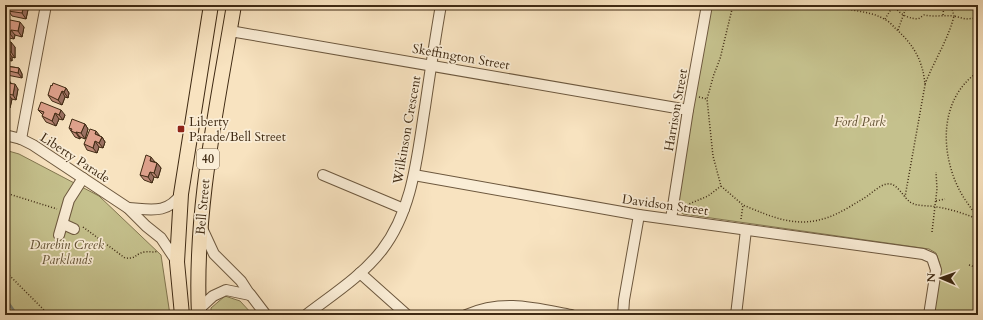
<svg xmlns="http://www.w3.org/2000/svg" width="983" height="320" font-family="Cardo,serif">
	<rect width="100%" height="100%" fill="#f8e3c0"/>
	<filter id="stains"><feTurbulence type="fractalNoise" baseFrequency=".005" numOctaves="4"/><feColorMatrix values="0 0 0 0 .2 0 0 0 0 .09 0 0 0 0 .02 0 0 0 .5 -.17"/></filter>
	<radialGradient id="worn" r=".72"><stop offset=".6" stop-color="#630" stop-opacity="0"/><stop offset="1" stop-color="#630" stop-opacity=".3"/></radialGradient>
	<!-- park -->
	<g fill="#c5c18d" stroke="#827650">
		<path d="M710 5H978V315H932L940 265 936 253 929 249 683 214 678 210 676 204Z"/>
		<path d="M5 150 19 154 99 196 161 255 170 315H5Z"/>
		<path d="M225 296 240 301 253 315H211V308Z"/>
	</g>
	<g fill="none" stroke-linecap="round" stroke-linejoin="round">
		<!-- stream -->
		<path stroke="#798277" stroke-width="2.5" d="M5 298 17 315"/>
		<!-- minor casing -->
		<g stroke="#6d583e" stroke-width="12">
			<g id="minor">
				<path d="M230 31 688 110"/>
				<path d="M5 135 21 139 33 145 128 208 146 226 161 238 177 262"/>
				<path d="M21 139 46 5"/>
				<path d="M323 175 404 209"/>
				<path d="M414 175 639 215 923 254 932 258 936 270 929 315"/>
				<path d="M128 208C149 209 167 215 181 194"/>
				<path d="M671 219 688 110 707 5"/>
				<path d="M63 224 74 229"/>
				<path d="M201 226 214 254 241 281 250 295"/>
				<path d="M59 235 69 200 83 178"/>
				<path d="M360 273 407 315"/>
				<path d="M250 294 266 315"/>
				<path d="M199 309 213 296 226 290 250 295"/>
				<path d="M306 315C332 295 362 276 382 250 413 210 417 156 425 107 430 73 435 39 441 5"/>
				<path d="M466 315C503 299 534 308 571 315"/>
				<path d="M623 315 624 300 639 215"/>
				<path d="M736 315 746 230"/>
			</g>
		</g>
		<!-- highway casing -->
		<g stroke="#3f2a13" stroke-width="16">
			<g id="highway">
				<path d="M182 315 177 262 181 194 211 5"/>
				<path d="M199 315C194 210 217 108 234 5"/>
			</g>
		</g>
		<!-- path -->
		<g stroke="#3f2a13" stroke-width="1.5" stroke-dasharray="1 2" stroke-linecap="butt">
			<path d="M733 5 720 59 714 74 707 99 713 156 721 186 743 205C772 217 797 229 829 217 840 213 851 206 861 200 869 196 879 185 887 184 897 182 903 197 910 202 918 207 928 205 937 207 951 209 965 214 978 219"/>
			<path d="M834 5C850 12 869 10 884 19 889 21 893 26 896 29 914 45 923 61 925 85L905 197"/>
			<path d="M943 15 944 5"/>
			<path d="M885 19 893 6C901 14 906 18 918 19L924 15C934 17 944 15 954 16L951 5"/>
			<path d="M898 30 907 5"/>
			<path d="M978 72C938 99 940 155 961 193 966 202 973 210 978 219"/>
			<path d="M925 84C934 61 948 40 954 16L966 19 978 18"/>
			<path d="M699 97 707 99"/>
			<path d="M5 194H9L57 209"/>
			<path d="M936 201 945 199"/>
			<path d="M682 209 689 204 708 196 721 186"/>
			<path d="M741 219 743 205"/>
			<path d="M83 227 125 258C137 259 135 254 144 252 149 251 153 253 158 251"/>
			<path d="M932 232 937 189 936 172"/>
			<path d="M969 265 978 268"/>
			<path d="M5 271 49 315"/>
		</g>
		<!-- minor -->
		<use href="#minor" stroke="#faedd6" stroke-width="10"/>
		<!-- highway -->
		<use href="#highway" stroke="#f8e3c0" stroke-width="14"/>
	</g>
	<!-- wall -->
	<g fill="#bf8a78" stroke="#3f2a13">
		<path d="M5 5H29L26 19 12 16 8 10 5 9Z"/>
		<path d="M5 19 24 27 22 37 15 35 14 39 9 38 5 33Z"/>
		<path d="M5 36 6 38V41L15 47V58L12 57V61L5 60Z"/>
		<path d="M5 63 7 66 19 68 22 74V78L7 75 6 79H8L11 83 18 89 16 100 12 99 10 108 5 107Z"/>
		<path d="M66 88 69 93 68 98 65 97 62 105 52 101 48 95Z"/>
		<path d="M38 110 65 115 63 120 59 119 56 126 46 122 42 116 43 115Z"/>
		<path d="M85 124 88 129 85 139 80 137V139L75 137 69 128Z"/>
		<path d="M99 136 102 137 105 142 103 148 99 147 97 153 87 150 84 144Z"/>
		<path d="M155 162 157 163 161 168 158 178 154 177 152 183 144 180 140 175Z"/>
	</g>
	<!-- shaded-wall -->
	<g fill="#9b7162" stroke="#3f2a13">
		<path d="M24 5H29L26 19 22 13Z"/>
		<path d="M20 22 24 27 22 37 18 31Z"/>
		<path d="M11 30 15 35 14 39 10 34Z"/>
		<path d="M11 42 15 47V58L11 52Z"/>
		<path d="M9 52 12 57V61L8 55Z"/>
		<path d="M19 68 22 74V78L18 73Z"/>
		<path d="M5 73 7 75 6 79 5 77Z"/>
		<path d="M8 79 11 84 7 83Z"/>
		<path d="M15 84 18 89 16 100 13 95Z"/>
		<path d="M66 88 69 93 68 98 64 92Z"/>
		<path d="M62 91 65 97 62 105 58 100Z"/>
		<path d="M8 94 12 99 10 108 6 103Z"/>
		<path d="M61 110 65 115 63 120 59 115Z"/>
		<path d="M55 113 59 119 56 126 52 121Z"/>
		<path d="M85 124 88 129 85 139 81 133Z"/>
		<path d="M96 131 100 136 95 134Z"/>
		<path d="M76 132 80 137V139L76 133Z"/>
		<path d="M102 137 105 142 103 148 99 143Z"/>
		<path d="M95 141 99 147 97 153 93 148Z"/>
		<path d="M151 157 155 162 150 161Z"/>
		<path d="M157 163 161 168 158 178 154 173Z"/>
		<path d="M150 172 154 177 152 183 148 177Z"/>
	</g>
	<!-- building -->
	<g fill="#dea18c" stroke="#3f2a13">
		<path d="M6 5H24L22 13 8 11 9 6Z"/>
		<path d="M5 19 20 22 18 31 11 30 10 34 5 33 6 25H5Z"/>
		<path d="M5 41 11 42V52H9L8 55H5Z"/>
		<path d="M5 66 19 68 18 73 5 70Z"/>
		<path d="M5 78 8 79 7 83 15 84 13 95 8 94 6 103H5Z"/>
		<path d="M53 83 66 88 64 92 62 91 58 100 48 95 51 85 52 86Z"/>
		<path d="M41 102 61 110 59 115 55 113 52 121 42 116 44 112 38 110Z"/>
		<path d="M72 119 85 124 81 133 76 132V133L71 131 72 129 69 128Z"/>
		<path d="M90 129 96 131 95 134 102 137 99 143 95 141 93 148 84 144Z"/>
		<path d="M146 155 151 157 150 161 157 163 154 173 150 172 148 177 140 175Z"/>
	</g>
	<!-- markers -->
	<rect fill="#8f2418" stroke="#faedd6" stroke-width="1.5" x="177" y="125" width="8" height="8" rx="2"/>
	<g text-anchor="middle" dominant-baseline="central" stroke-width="3.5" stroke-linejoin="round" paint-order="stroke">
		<!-- shield labels -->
		<rect fill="#faedd6" stroke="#77644e" stroke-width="1" x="197" y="149" width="22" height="20" rx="3"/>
		<g font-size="12" font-weight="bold" fill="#3f2a13">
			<text x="208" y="159">40</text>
		</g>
		<!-- street labels -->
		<g font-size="13" fill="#3f2a13" stroke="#faedd6">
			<text transform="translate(461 57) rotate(10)">Skeffington Street</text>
			<text transform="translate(676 110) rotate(-80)">Harrison Street</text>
			<text transform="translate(407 130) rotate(-80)">Wilkinson Crescent</text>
			<text transform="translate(75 158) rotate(33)">Liberty Parade</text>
			<text transform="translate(665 205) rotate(8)">Davidson Street</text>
			<text transform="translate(203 207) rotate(-85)">Bell Street</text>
		</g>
		<!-- poi labels -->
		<g font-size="13" fill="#3f2a13" stroke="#faedd6" text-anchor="start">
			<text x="189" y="122">Liberty<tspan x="189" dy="15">Parade/Bell Street</tspan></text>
		</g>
		<!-- park labels -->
		<g font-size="13" font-style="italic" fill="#605032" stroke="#faedd6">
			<text x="860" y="122">Ford Park</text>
			<text x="67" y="245">Darebin Creek<tspan x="67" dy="15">Parklands</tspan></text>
		</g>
	</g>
	<!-- margin -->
	<rect width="983" height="320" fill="none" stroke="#f8e3c0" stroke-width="20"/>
	<rect x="6" y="6" width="971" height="308" fill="none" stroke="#3f2a13" stroke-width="2"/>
	<rect x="10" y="10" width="963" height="300" fill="none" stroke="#3f2a13"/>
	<!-- north arrow -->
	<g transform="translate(941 278) rotate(272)" stroke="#faedd6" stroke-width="3" paint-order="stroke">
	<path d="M0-3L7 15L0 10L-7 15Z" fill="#3f2a13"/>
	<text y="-6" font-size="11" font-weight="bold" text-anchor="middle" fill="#3f2a13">N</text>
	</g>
	<rect width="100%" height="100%" filter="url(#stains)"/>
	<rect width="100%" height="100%" fill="url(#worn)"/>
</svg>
